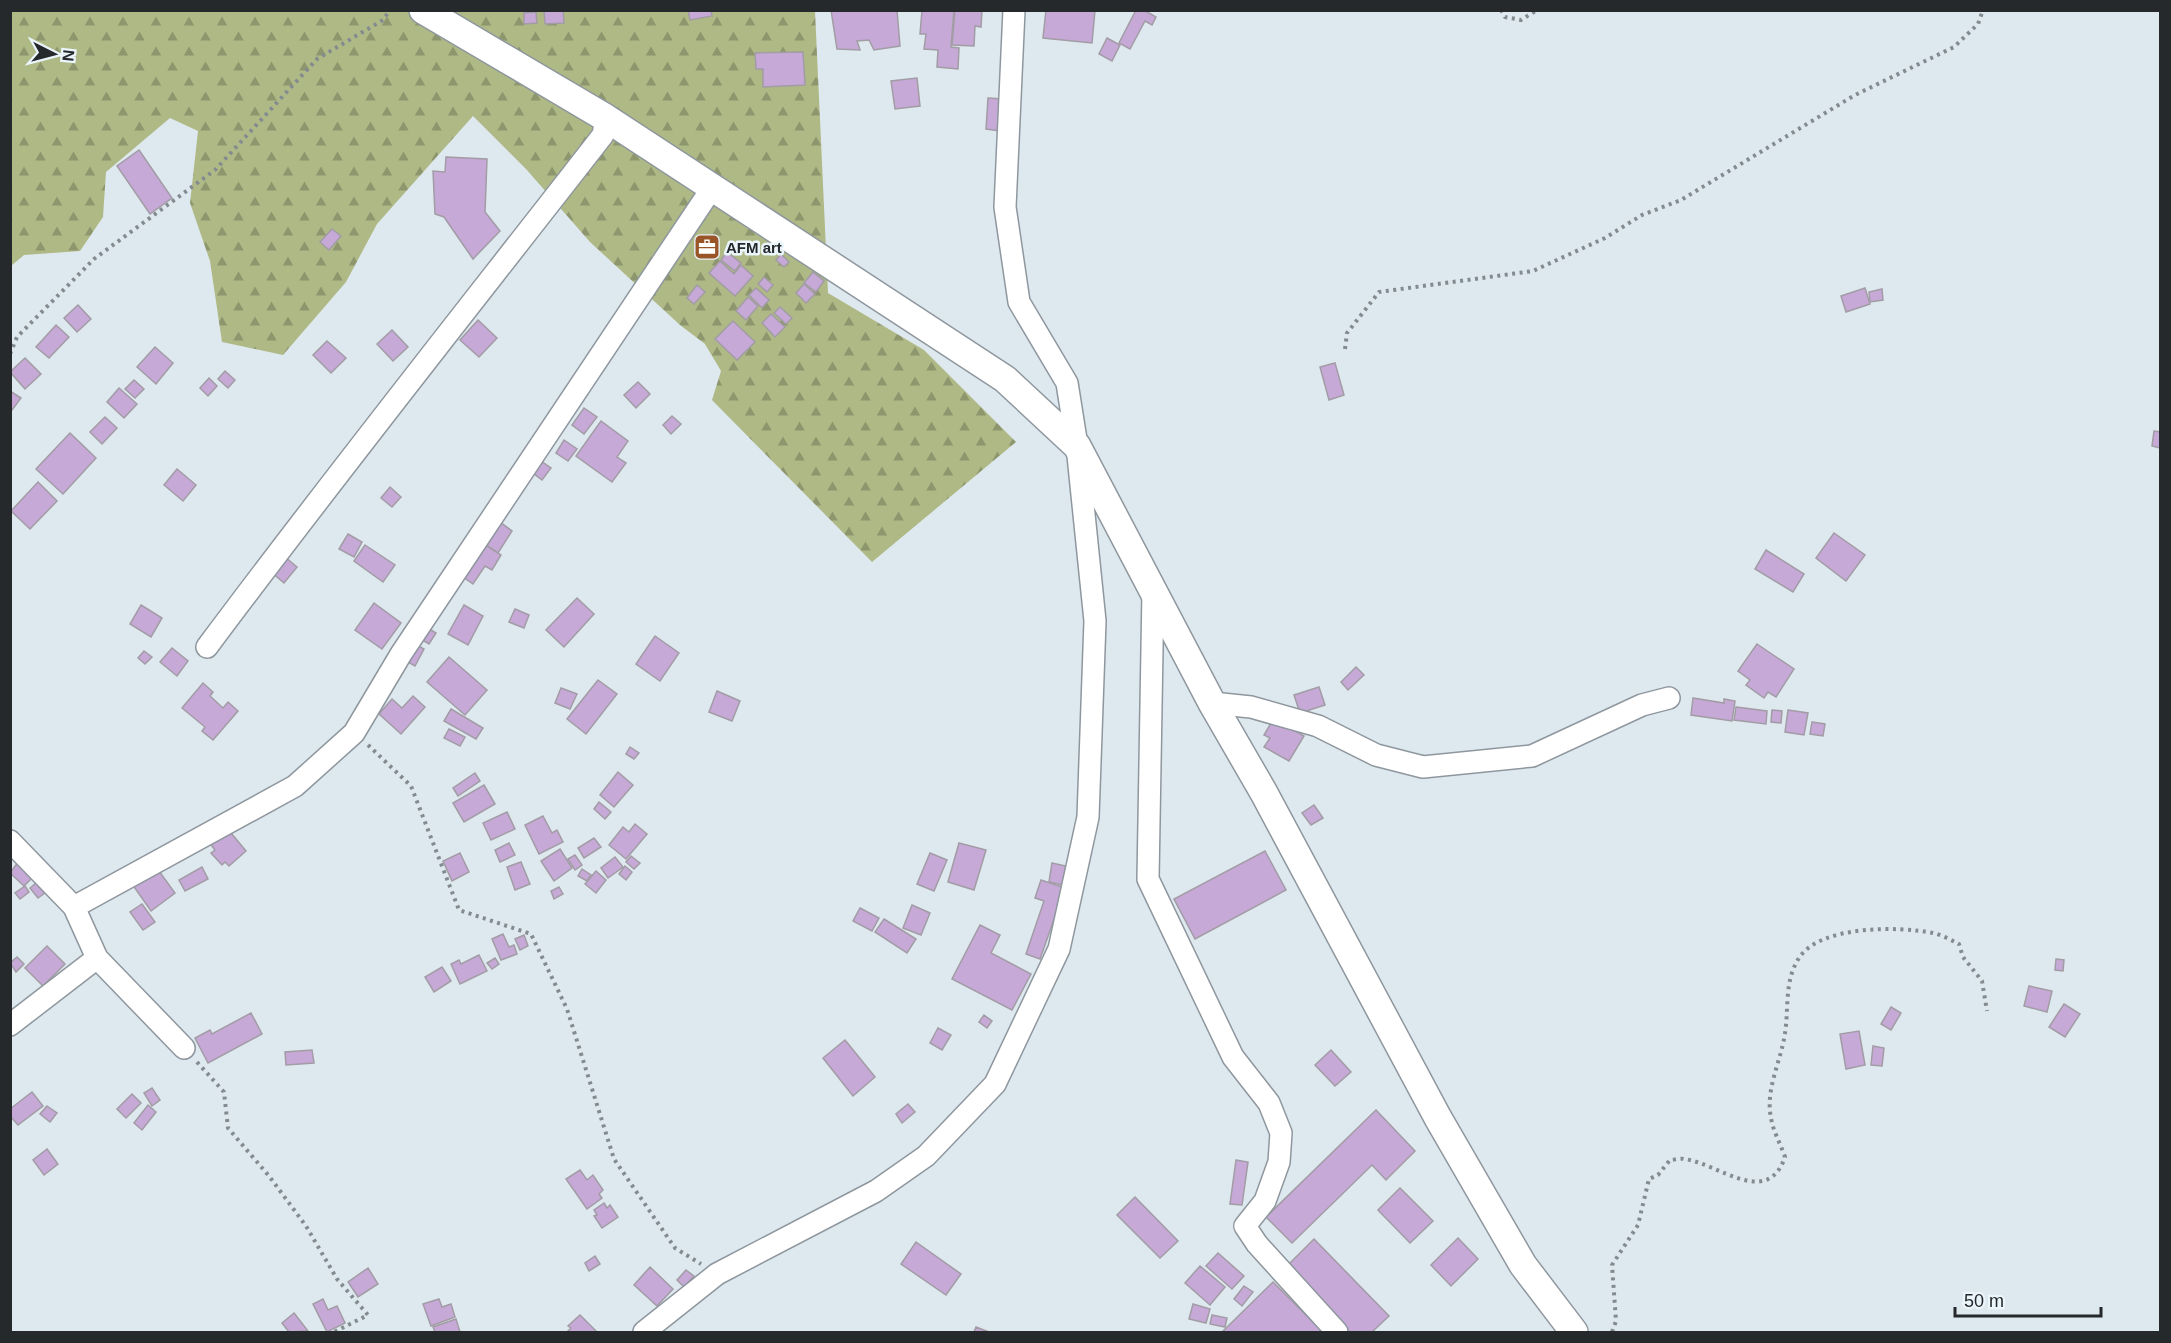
<svg xmlns="http://www.w3.org/2000/svg" width="2171" height="1343" font-family="Helvetica,sans-serif">
	<defs>
		<pattern id="forest-firs" width="22" height="20" patternUnits="userSpaceOnUse" patternTransform="scale(1.5)"><rect width="22" height="20" fill="#afb985"/><path d="M5 1l3.5 6h-7zM16 11l3.5 6h-7z" fill="#8e966d"/></pattern>
	</defs>
	<rect width="100%" height="100%" fill="#dee8ef"/>
	<!-- forest -->
	<path fill="url(#forest-firs)" d="M11 11H815L828 293 924 350 1016 442 872 562 712 400 721 371 705 344 680 325 590 242 526 169 473 116 377 224 346 282 283 355 222 342 210 261 190 203 198 131 170 118 106 172 103 217 80 251 24 255 11 266Z"/>
	<!-- building -->
	<g fill="#c6a9d7" stroke="#a29ca5" stroke-width="1.5">
		<path d="M544 10H563L564 23 545 24Z"/>
		<path d="M688 10H711L712 16 690 20Z"/>
		<path d="M831 10H897L900 46 874 50 869 40 857 41 860 50 837 49Z"/>
		<path d="M922 10H954L951 47 959 48 958 69 937 67 938 50 924 49 926 34H920Z"/>
		<path d="M955 10H982L981 27 975 26 974 46 952 45Z"/>
		<path d="M1046 10H1095L1092 43 1043 38Z"/>
		<path d="M1136 10H1144L1156 17 1152 25 1145 21 1130 49 1119 43Z"/>
		<path d="M536 12 537 23 524 24V13Z"/>
		<path d="M1107 38 1120 45 1112 61 1099 54Z"/>
		<path d="M803 52 805 85 763 87V69H756L755 53Z"/>
		<path d="M917 78 920 106 895 109 891 81Z"/>
		<path d="M988 98 1003 99 1000 131 986 129Z"/>
		<path d="M139 150 172 198 150 214 117 166Z"/>
		<path d="M446 157 487 159 485 212 500 231 473 259 444 217 435 214 433 171 445 172Z"/>
		<path d="M332 229 341 236 329 250 320 242Z"/>
		<path d="M727 252 741 263 735 271 721 260Z"/>
		<path d="M781 254 789 262 784 267 776 260Z"/>
		<path d="M720 261 734 274 741 265 753 276 735 296 709 273Z"/>
		<path d="M813 272 824 281 816 292 804 283Z"/>
		<path d="M764 277 773 285 767 292 758 284Z"/>
		<path d="M804 284 815 294 806 303 796 293Z"/>
		<path d="M697 285 705 292 694 304 687 298Z"/>
		<path d="M756 288 769 300 762 308 749 295Z"/>
		<path d="M1865 288 1870 304 1846 312 1841 296Z"/>
		<path d="M1882 289 1883 300 1870 302 1869 292Z"/>
		<path d="M748 297 758 306 746 320 736 311Z"/>
		<path d="M78 305 91 319 77 332 64 318Z"/>
		<path d="M780 307 792 318 786 324 774 313Z"/>
		<path d="M771 314 785 327 775 337 762 323Z"/>
		<path d="M478 320 497 338 479 357 460 340Z"/>
		<path d="M733 321 755 342 737 360 715 339Z"/>
		<path d="M56 325 69 337 49 358 36 347Z"/>
		<path d="M392 330 408 347 393 361 377 344Z"/>
		<path d="M327 341 346 358 331 373 313 355Z"/>
		<path d="M155 347 173 363 156 384 137 367Z"/>
		<path d="M25 358 41 374 25 389 10 372Z"/>
		<path d="M1335 363 1344 395 1329 400 1320 367Z"/>
		<path d="M225 371 235 380 228 388 218 379Z"/>
		<path d="M209 378 217 386 208 396 200 388Z"/>
		<path d="M134 380 144 389 135 398 125 389Z"/>
		<path d="M638 382 650 394 636 408 624 395Z"/>
		<path d="M119 388 137 404 124 418 107 402Z"/>
		<path d="M10 391 21 398 12 410 10 409Z"/>
		<path d="M584 408 597 417 584 434 572 425Z"/>
		<path d="M672 416 681 424 671 434 663 425Z"/>
		<path d="M105 417 117 428 102 444 90 432Z"/>
		<path d="M601 421 628 441 617 457 626 463 612 482 576 456Z"/>
		<path d="M2154 431 2160 432V448L2152 446Z"/>
		<path d="M70 433 96 458 63 494 36 469Z"/>
		<path d="M564 440 577 449 568 461 556 453Z"/>
		<path d="M541 461 551 468 542 480 533 473Z"/>
		<path d="M177 469 196 485 183 501 164 485Z"/>
		<path d="M38 482 57 501 30 529 11 511Z"/>
		<path d="M390 487 401 497 392 507 381 498Z"/>
		<path d="M496 519 512 531 498 553 481 542Z"/>
		<path d="M1834 533 1865 555 1846 581 1816 558Z"/>
		<path d="M348 534 362 542 354 557 339 549Z"/>
		<path d="M481 542 501 555 492 570 485 566 473 584 459 574Z"/>
		<path d="M365 545 395 565 383 582 354 561Z"/>
		<path d="M1766 550 1804 574 1793 592 1755 569Z"/>
		<path d="M284 556 297 567 284 583 271 572Z"/>
		<path d="M577 598 594 614 564 647 546 630Z"/>
		<path d="M374 603 401 623 382 649 355 630Z"/>
		<path d="M141 605 162 618 151 637 130 624Z"/>
		<path d="M464 605 483 616 468 645 448 634Z"/>
		<path d="M515 609 529 615 524 628 509 622Z"/>
		<path d="M426 627 436 633 429 644 419 638Z"/>
		<path d="M655 636 679 653 660 681 636 664Z"/>
		<path d="M415 644 424 649 415 666 406 661Z"/>
		<path d="M1757 644 1794 669 1776 697 1768 692 1764 698 1746 685 1750 680 1738 671Z"/>
		<path d="M172 648 188 661 177 676 160 662Z"/>
		<path d="M144 651 152 657 145 664 138 658Z"/>
		<path d="M449 657 487 690 465 715 427 682Z"/>
		<path d="M1356 667 1364 675 1348 690 1341 682Z"/>
		<path d="M598 680 617 694 586 734 567 719Z"/>
		<path d="M203 683 213 692 210 696 223 708 228 702 238 711 213 740 202 731 205 727 182 708Z"/>
		<path d="M1319 687 1325 705 1300 713 1294 695Z"/>
		<path d="M561 688 577 694 570 709 555 703Z"/>
		<path d="M717 691 740 701 732 721 709 712Z"/>
		<path d="M413 696 425 707 401 734 379 714 392 699 402 708Z"/>
		<path d="M1693 698 1724 703V699L1735 701 1732 721 1691 715Z"/>
		<path d="M1736 707 1767 711 1766 724 1734 720Z"/>
		<path d="M451 709 483 728 476 739 444 721Z"/>
		<path d="M1772 710 1782 711 1781 723 1771 722Z"/>
		<path d="M1788 710 1808 713 1804 735 1785 732Z"/>
		<path d="M1274 718 1304 736 1289 761 1264 747 1270 738 1264 735Z"/>
		<path d="M1812 722 1825 724 1823 736 1810 734Z"/>
		<path d="M449 729 465 737 460 746 444 738Z"/>
		<path d="M630 747 639 753 634 759 626 754Z"/>
		<path d="M618 772 633 785 614 807 600 795Z"/>
		<path d="M475 773 480 781 458 796 453 788Z"/>
		<path d="M484 785 495 804 464 822 453 803Z"/>
		<path d="M599 802 611 812 605 819 594 809Z"/>
		<path d="M1314 805 1323 818 1311 825 1302 813Z"/>
		<path d="M507 812 515 829 491 840 483 823Z"/>
		<path d="M543 816 552 833 557 830 563 842 539 854 525 825Z"/>
		<path d="M635 824 647 834 626 859 609 845 623 827 629 832Z"/>
		<path d="M226 827 246 851 229 866 225 862 222 865 211 853 215 850 209 842Z"/>
		<path d="M594 838 601 847 584 858 578 848Z"/>
		<path d="M509 843 515 855 500 862 495 850Z"/>
		<path d="M959 843 986 850 974 890 948 882Z"/>
		<path d="M560 849 572 868 554 881 541 861Z"/>
		<path d="M1265 851 1286 890 1195 939 1174 899Z"/>
		<path d="M460 853 469 872 452 881 443 861Z"/>
		<path d="M930 853 947 860 934 891 917 884Z"/>
		<path d="M575 855 582 865 575 870 568 859Z"/>
		<path d="M631 856 640 863 634 869 626 862Z"/>
		<path d="M615 857 623 867 608 878 601 868Z"/>
		<path d="M19 861 34 876 24 886 10 873Z"/>
		<path d="M521 862 530 884 515 890 507 867Z"/>
		<path d="M1052 863 1066 866 1063 885 1049 882Z"/>
		<path d="M625 866 632 872 626 880 619 874Z"/>
		<path d="M156 867 175 893 151 911 132 884Z"/>
		<path d="M202 867 208 879 185 891 179 880Z"/>
		<path d="M582 869 591 875 587 881 578 876Z"/>
		<path d="M596 871 606 880 596 893 585 884Z"/>
		<path d="M1041 880 1065 888 1040 959 1026 954 1044 901 1035 898Z"/>
		<path d="M36 883 45 893 38 898 30 888Z"/>
		<path d="M25 886 29 892 20 899 15 893Z"/>
		<path d="M559 887 563 894 554 899 551 891Z"/>
		<path d="M142 904 155 922 143 930 130 912Z"/>
		<path d="M912 905 930 913 921 935 903 928Z"/>
		<path d="M860 908 879 918 872 931 853 921Z"/>
		<path d="M884 919 916 939 907 953 875 932Z"/>
		<path d="M980 925 1000 935 991 953 1031 974 1012 1010 952 979Z"/>
		<path d="M503 934 509 947 514 945 517 954 501 960 492 939Z"/>
		<path d="M524 935 528 946 520 950 515 939Z"/>
		<path d="M47 946 65 964 43 986 25 968Z"/>
		<path d="M479 955 487 971 460 984 451 964 459 960 461 964Z"/>
		<path d="M17 957 24 964 16 972 10 963Z"/>
		<path d="M495 958 499 964 492 969 487 963Z"/>
		<path d="M2056 959 2064 960 2063 971 2055 970Z"/>
		<path d="M442 967 451 981 434 992 425 977Z"/>
		<path d="M2029 986 2052 991 2047 1012 2024 1006Z"/>
		<path d="M2064 1004 2080 1014 2065 1037 2049 1027Z"/>
		<path d="M1891 1007 1901 1013 1891 1030 1881 1024Z"/>
		<path d="M251 1013 262 1034 208 1063 195 1038 210 1030 212 1034Z"/>
		<path d="M984 1015 992 1021 987 1028 979 1022Z"/>
		<path d="M938 1028 951 1035 942 1050 930 1043Z"/>
		<path d="M1859 1031 1865 1065 1846 1069 1840 1034Z"/>
		<path d="M845 1040 875 1077 853 1096 823 1058Z"/>
		<path d="M1873 1046 1884 1048 1882 1066 1871 1065Z"/>
		<path d="M312 1050 314 1063 286 1065 285 1052Z"/>
		<path d="M1331 1050 1351 1072 1335 1086 1315 1065Z"/>
		<path d="M152 1088 160 1100 152 1106 144 1093Z"/>
		<path d="M32 1092 43 1106 18 1125 10 1116V1109Z"/>
		<path d="M132 1094 141 1103 126 1118 117 1109Z"/>
		<path d="M908 1104 915 1112 902 1123 896 1114Z"/>
		<path d="M148 1105 156 1112 142 1130 134 1123Z"/>
		<path d="M47 1106 57 1113 50 1122 40 1114Z"/>
		<path d="M1376 1110 1415 1151 1386 1180 1372 1165 1292 1243 1266 1217Z"/>
		<path d="M47 1149 58 1164 44 1175 33 1160Z"/>
		<path d="M1236 1160 1248 1162 1242 1205 1230 1204Z"/>
		<path d="M580 1170 587 1180 593 1175 603 1190 599 1194 602 1198 587 1209 566 1179Z"/>
		<path d="M1400 1188 1433 1221 1410 1243 1378 1210Z"/>
		<path d="M1135 1197 1178 1241 1160 1258 1117 1215Z"/>
		<path d="M604 1203 607 1208 610 1205 618 1217 602 1228 594 1216 597 1215 594 1210Z"/>
		<path d="M1458 1238 1478 1259 1451 1286 1431 1265Z"/>
		<path d="M1314 1239 1389 1316 1372 1332H1345L1284 1269Z"/>
		<path d="M916 1242 961 1274 946 1295 901 1264Z"/>
		<path d="M1218 1253 1244 1276 1232 1289 1206 1266Z"/>
		<path d="M595 1256 600 1264 589 1271 585 1263Z"/>
		<path d="M1200 1266 1225 1287 1210 1305 1185 1283Z"/>
		<path d="M650 1267 673 1289 657 1306 634 1285Z"/>
		<path d="M368 1268 378 1284 358 1297 348 1282Z"/>
		<path d="M686 1270 694 1276 684 1287 677 1280Z"/>
		<path d="M1273 1282 1323 1332H1222Z"/>
		<path d="M1244 1286 1253 1292 1242 1306 1234 1299Z"/>
		<path d="M323 1299 328 1310 337 1306 345 1323 327 1332 313 1304Z"/>
		<path d="M439 1299 442 1307 451 1304 455 1317 431 1326 423 1304Z"/>
		<path d="M1193 1304 1210 1309 1206 1323 1189 1319Z"/>
		<path d="M294 1313 308 1331 289 1332 282 1323Z"/>
		<path d="M580 1315 597 1332H567L571 1328 568 1326Z"/>
		<path d="M1212 1315 1227 1318 1225 1327 1210 1324Z"/>
		<path d="M456 1319 460 1332H435L433 1327Z"/>
		<path d="M976 1327 989 1332H974Z"/>
	</g>
	<g fill="none" stroke-linecap="round" stroke-linejoin="round">
		<!-- minor casing -->
		<g stroke="#8f979e" stroke-width="24">
			<g id="minor">
				<path d="M1153 591 1148 879 1233 1057 1269 1103 1281 1133 1279 1162 1265 1201 1245 1226 1257 1244 1337 1332"/>
				<path d="M207 647C336 474 470 306 603 135L606 118"/>
				<path d="M1212 703 1251 707 1318 726 1376 755 1423 767 1532 756 1642 705 1669 698"/>
				<path d="M10 841 74 907 97 958 184 1048"/>
				<path d="M74 907 295 786 354 733 401 654 712 188"/>
				<path d="M10 1025 97 958"/>
				<path d="M644 1332 717 1274 876 1191 926 1156 995 1084 1059 949 1088 817 1095 621 1077 446 1067 383 1019 302 1005 207 1014 10"/>
			</g>
		</g>
		<!-- major casing -->
		<g stroke="#8f979e" stroke-width="30">
			<path id="major" d="M423 10 606 118 1005 379 1077 446 1212 703 1264 793 1438 1118 1523 1265 1574 1332"/>
		</g>
		<!-- path -->
		<g stroke="#848b90" stroke-width="4" stroke-dasharray="3 4.5" stroke-linecap="butt">
			<path d="M1501 10 1505 17 1521 20 1537 10"/>
			<path d="M1345 349 1347 333 1379 292 1533 271 1605 238 1642 215 1681 200 1855 95 1954 47 1978 24 1983 10"/>
			<path d="M10 354 17 337 94 259 215 170 317 59 383 20 390 10"/>
			<path d="M368 745 411 786 459 910 531 934 567 1009 614 1159 675 1248 701 1264"/>
			<path d="M197 1062 224 1092 228 1128 269 1176 306 1226 337 1279 368 1315 334 1332"/>
			<path d="M1612 1332 1616 1321 1612 1265 1638 1225 1649 1179 1658 1175 1670 1160C1674 1160 1680 1158 1684 1159 1718 1163 1767 1209 1785 1157 1781 1145 1773 1131 1771 1118 1765 1089 1781 1062 1785 1033 1789 1008 1784 981 1799 958 1820 925 1899 926 1933 933 1942 935 1951 940 1959 944L1963 957 1982 981 1987 1011"/>
		</g>
		<!-- minor -->
		<use href="#minor" stroke="#fff" stroke-width="21"/>
		<!-- major -->
		<use href="#major" stroke="#fff" stroke-width="27"/>
	</g>
	<!-- icons -->
	<defs>
		<g id="office-square" transform="scale(1.35)"><rect x="-9" y="-9" width="18" height="18" rx="4" fill="#995528" stroke="#ebf5fc"/><path d="M-6-3h4V-5.5h4V-3h4V5H-6ZM-1-4.5V-3h2v-1.5ZM-6 0V1H6V0Z" fill="#fff"/></g>
	</defs>
	<g fill-rule="evenodd">
		<use href="#office-square" x="707" y="247"/>
	</g>
	<g text-anchor="middle" dominant-baseline="central" stroke-width="5" stroke-linejoin="round" paint-order="stroke">
		<!-- poi labels -->
		<g font-size="15" font-weight="bold" fill="#25292b" stroke="#ebf5fc" text-anchor="start">
			<text x="726" y="247">AFM art</text>
		</g>
	</g>
	<!-- border -->
	<rect width="2171" height="1343" fill="none" stroke="#25292b" stroke-width="24"/>
	<!-- north arrow -->
	<g transform="translate(54 54) rotate(96)" stroke="#ebf5fc" stroke-width="4.5" paint-order="stroke">
	<path d="M0-4.5L10 22L0 15L-10 22Z" fill="#25292b"/>
	<text y="-9" font-size="16" font-weight="bold" text-anchor="middle" fill="#25292b">N</text>
	</g>
	<!-- scale -->
	<path d="M1955 1307v9h146v-9" fill="none" stroke="#25292b" stroke-width="3"/>
	<text x="1964" y="1307" font-size="18" fill="#25292b" stroke="#ebf5fc" stroke-width="4.5" paint-order="stroke">50 m</text>
</svg>
